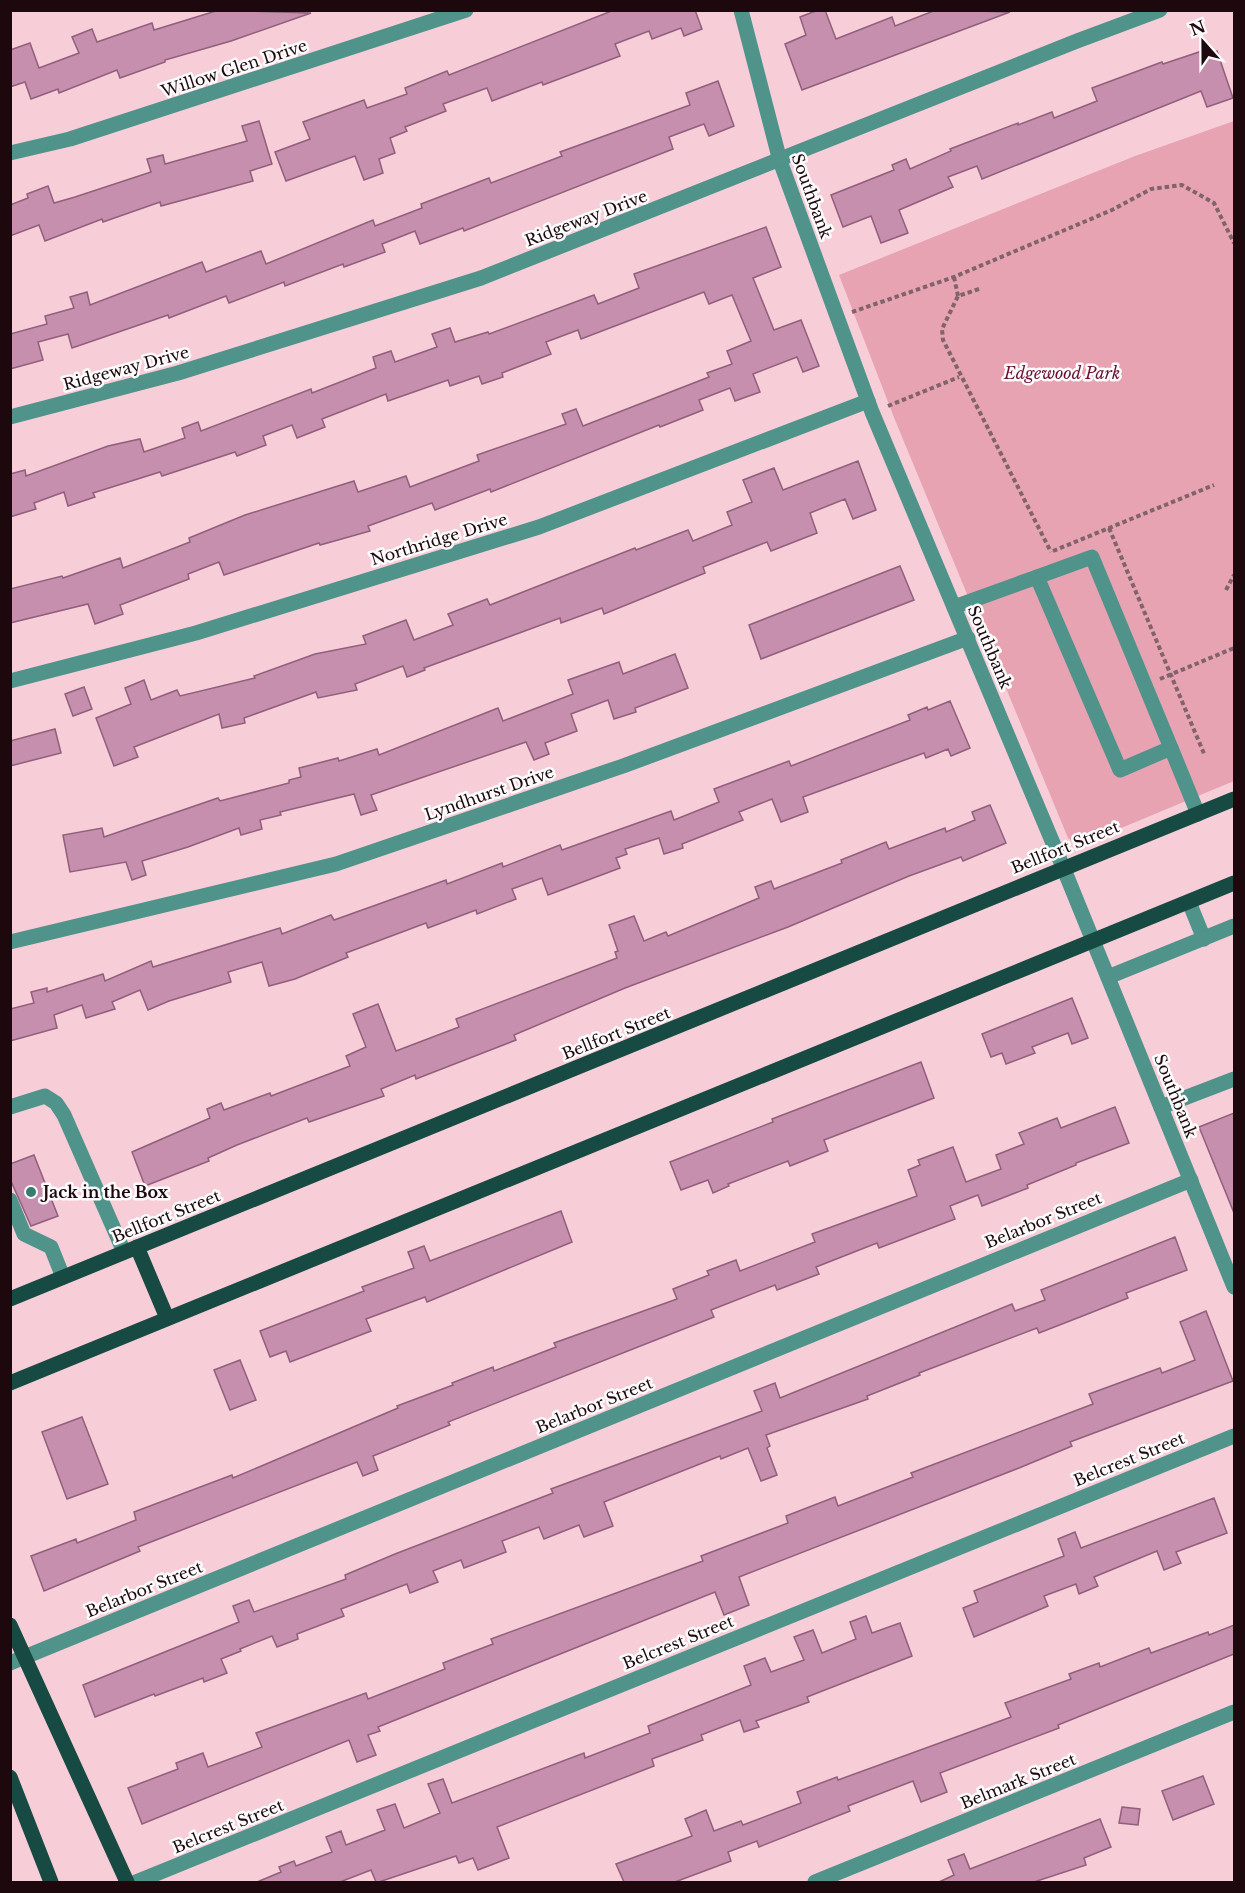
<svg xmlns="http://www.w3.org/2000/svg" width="1245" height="1893" font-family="'Libre Baskerville',serif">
	<rect width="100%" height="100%" fill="#f7ced7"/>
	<!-- green -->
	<path fill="#e7a3b2" d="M1234 121V781L1078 846 1068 838 895 420 839 275 1135 156Z"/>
	<!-- building -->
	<g fill="#c68fae" stroke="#915e7c" stroke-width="1.5">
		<path d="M219 10 311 13 231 41 165 60V62L120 78 117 70 59 93 58 89 31 99 25 82 10 87V50L30 43 39 68 79 53 72 37 92 29 97 42 152 23 154 30Z"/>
		<path d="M614 10H695L702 29 684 36 681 28 652 39 649 31 615 44 620 56 543 85 542 82 492 101 487 88 443 104 446 111 405 127 407 131 390 138 395 153 379 159 383 173 364 180 355 156 286 181 275 152 310 139 303 122 364 100 367 108 407 94 405 88 447 71 449 75Z"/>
		<path d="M818 10H825L836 39 892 17 895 26 936 10 1010 12 802 90 785 44 806 35 800 17Z"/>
		<path d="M1205 50 1207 55 1217 51 1233 98 1207 107 1201 91 982 179 977 166 948 177 953 187 899 210 908 233 881 243 871 216 843 227 831 195 894 170 892 165 906 159 910 169 951 151 950 149 1018 123V125L1052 112 1054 118 1097 101 1092 88 1162 62 1163 64Z"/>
		<path d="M718 81 734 126 709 136 704 124 669 137 673 149 464 231 463 228 420 244 415 231 382 244 385 252 344 267 343 264 285 286 284 282 229 303 226 296 169 318 168 315 72 348 68 334 38 342 43 360 10 369V334L47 324 45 316 74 308 70 297 87 292 90 305 202 262 206 272 261 251 266 264 373 220 375 226 422 208 421 204 489 178 491 183 562 156 560 152 690 105 686 93Z"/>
		<path d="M259 121 272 164 250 171 253 181 161 206 160 202 103 222 102 219 45 241 39 225 10 236V205L28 198 27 194 48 186 54 203 75 197 151 172 147 159 163 155 165 164 247 141 242 126Z"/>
		<path d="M766 227 781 267 753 278 774 330 801 320 819 366 803 372 797 357 753 374 760 392 735 401 730 388 699 400 703 410 660 427 659 425 491 492 490 489 435 510 432 503 368 526 370 531 320 545 319 543 224 575 219 562 188 574 189 579 120 605 123 614 95 624 88 604 10 623V589L62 576 63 578 120 558 123 568 190 542 189 538 245 515 354 481 358 492 406 476 410 487 479 461 477 455 566 424 562 414 576 409 583 426 709 377 707 373 732 364 727 351 751 341 732 295 709 304 704 292 581 339 578 330 546 342 551 354 502 373 503 377 482 384 479 376 450 386 448 380 388 401 386 394 322 419 325 427 297 438 292 425 263 436 266 445 237 456 235 452 162 476 160 472 93 493 95 497 68 506 64 492 34 503 36 509 10 517V474L25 470 26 476 108 446 140 439 144 452 185 438 182 428 198 422 201 431 311 389 312 393 376 368 373 357 391 351 395 362 437 347 432 334 450 328 455 342 488 332 489 334 594 295 598 304 639 288 634 274Z"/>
		<path d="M858 461 876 510 853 519 845 499 810 513 817 533 771 551 767 542 703 567 705 573 604 614 602 608 561 623 560 618 424 668 425 670 407 677 403 666 355 684 357 690 318 698 316 692 244 718 245 723 222 728 219 714 134 747 138 757 114 766 96 718 131 704 125 688 144 680 151 700 177 690 180 696 255 678 254 676 315 654 366 644 363 636 406 620 414 640 453 625 448 614 487 599 490 605 635 548 636 550 688 530 693 541 732 525 727 512 752 502 743 480 774 468 783 490Z"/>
		<path d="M900 566 914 600 761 659 749 625Z"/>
		<path d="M675 654 688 688 635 708 636 712 614 719 608 700 571 714 577 731 545 743 549 754 534 760 526 742 371 795 377 810 361 815 354 794 280 812 281 815 260 820 262 829 241 835 239 828 188 847 142 861 146 875 132 880 126 862 70 872 63 835 102 828 104 837 218 798 220 801 289 783V780L301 777 299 768 338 758 339 761 377 749 379 755 498 708 503 721 573 694 568 680 619 662 623 674Z"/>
		<path d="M84 687 92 709 73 716 65 694Z"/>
		<path d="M950 701 970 748 951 756 948 749 926 758 924 753 803 797 808 812 781 822 772 799 739 812 743 820 682 844 683 848 664 854 659 838 625 849 627 854 616 858 620 868 548 895 542 878 512 889 516 899 477 914 476 910 428 928 426 923 346 953 348 957 295 979 269 986 262 962 228 972 231 982 169 1001 148 1010 140 990 112 1002 115 1009 86 1018 82 1005 54 1015 57 1028 10 1041V1009L34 1003 31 992 47 988V992L103 974 105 981 151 961 153 967 280 928 282 934 331 915 334 920 446 880 447 884 502 863 503 867 560 845 562 850 671 811 674 820 719 802 714 789 789 761 791 766 910 720 908 715 927 707 928 710Z"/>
		<path d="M55 729 61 753 10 766V741Z"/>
		<path d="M990 805 1006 843 963 861 961 857 909 876 788 927 625 988 514 1035 516 1040 416 1079 415 1075 381 1089 384 1096 309 1122 307 1118 237 1145 208 1158 209 1161 145 1186 132 1152 210 1118 207 1109 221 1103 224 1110 270 1093 271 1096 350 1066 346 1056 366 1047 353 1014 378 1004 396 1051 459 1027 456 1019 617 958 615 952 618 951 609 925 634 916 644 941 666 932 668 936 759 898 755 887 771 881 774 889 842 863 841 860 886 842 889 849 945 828 946 832 975 820 972 812Z"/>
		<path d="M1072 998 1088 1038 1072 1044 1068 1033 1032 1047 1035 1053 1006 1064 1002 1053 991 1057 982 1034Z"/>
		<path d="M921 1062 934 1098 824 1140 828 1151 790 1166 788 1161 728 1184 729 1186 713 1193 708 1180 681 1190 670 1162 773 1122 772 1119Z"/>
		<path d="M1115 1107 1129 1143 1076 1163V1165L1027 1185 1028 1188 982 1206 978 1195 950 1206 955 1219 879 1248 877 1243 816 1267 819 1274 777 1290 775 1285 711 1310 714 1317 448 1422 450 1425 373 1456 378 1470 363 1476 357 1462 138 1547 140 1551 44 1591 31 1556 76 1539 77 1543 136 1520 134 1512 232 1475 233 1478 398 1408 397 1406 453 1385 452 1383 493 1367 494 1371 556 1347 554 1343 677 1299 673 1289 709 1275 707 1271 736 1260 740 1271 815 1242 812 1234 917 1196 908 1170 920 1165 918 1160 953 1147 966 1182 1001 1169 996 1155 1024 1144 1019 1133 1057 1118 1061 1128Z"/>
		<path d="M1234 1113V1213L1199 1127Z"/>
		<path d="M34 1155 58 1216 31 1226 10 1179V1164Z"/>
		<path d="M561 1211 572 1242 427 1302 425 1297 366 1319 371 1331 345 1341 290 1362 286 1351 270 1357 260 1331 364 1291 362 1287 414 1268 408 1252 424 1246 430 1261Z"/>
		<path d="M1175 1237 1187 1270 1126 1293 1128 1298 1080 1317 1039 1333 1037 1328 919 1373 920 1375 867 1396 868 1399 766 1435 770 1446 767 1448 777 1475 761 1481 748 1448 721 1459 720 1456 604 1502 613 1526 584 1537 579 1525 544 1539 539 1527 502 1541 506 1552 464 1568 461 1560 433 1571 438 1582 410 1593 407 1584 341 1609 344 1616 297 1634 298 1639 277 1647 272 1636 240 1649 241 1651 221 1659 227 1673 204 1682 203 1678 155 1696 154 1694 95 1717 83 1685 239 1622 233 1606 249 1600 254 1612 346 1579 345 1575 395 1554 553 1493 551 1489 762 1411 754 1391 775 1383 780 1398 1012 1304 1015 1311 1045 1300 1041 1290Z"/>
		<path d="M1206 1311 1233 1381 1070 1442 1072 1446 1019 1468 739 1577 749 1605 724 1615 715 1592 378 1727 380 1731 368 1735 376 1755 357 1762 349 1740 142 1824 128 1788 178 1769 176 1763 203 1753 208 1767 262 1747 256 1733 366 1693 368 1699 445 1669 443 1663 493 1644 491 1639 703 1561 701 1556 788 1523 786 1516 835 1497 838 1506 913 1477 911 1473 1093 1404 1089 1394 1160 1368 1162 1373 1195 1360 1180 1322Z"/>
		<path d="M240 1360 256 1400 230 1410 214 1370Z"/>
		<path d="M82 1417 108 1484 67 1499 42 1432Z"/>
		<path d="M1214 1498 1227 1533 1176 1552 1181 1563 1164 1570 1157 1551 1094 1577 1098 1586 1079 1594 1076 1584 1044 1596 1048 1606 974 1637 963 1608 978 1602 974 1591 1064 1556 1058 1539 1075 1532 1081 1548Z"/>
		<path d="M866 1616 872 1633 900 1623 912 1656 807 1697 809 1702 756 1721 759 1727 744 1732 740 1720 701 1735 703 1740 652 1759 654 1766 497 1827 509 1858 478 1870 473 1858 459 1863 456 1856 379 1882H376L371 1870 340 1882H257L281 1872 279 1867 294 1861 296 1866 332 1852 326 1837 341 1831 346 1845 385 1830 377 1810 395 1804 404 1828 440 1813 428 1784 443 1779 452 1803 584 1753 585 1758 650 1733 648 1726 751 1685 744 1666 765 1658 771 1672 804 1660 794 1637 813 1630 822 1653 856 1639 850 1622Z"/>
		<path d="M1234 1625V1654L1058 1725 1059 1728 940 1773 947 1792 921 1802 913 1781 848 1806 850 1811 759 1847 757 1841 728 1852 731 1861 675 1882H624L616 1864 692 1836 685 1819 706 1810 714 1831 741 1821 743 1825 801 1803 797 1792 837 1777 838 1780 1011 1717 1005 1703 1071 1679 1069 1674 1099 1663 1100 1667 1149 1648 1151 1653 1208 1632 1209 1635Z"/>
		<path d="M1203 1776 1214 1804 1173 1820 1162 1791Z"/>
		<path d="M1122 1807 1140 1809 1138 1825 1119 1823Z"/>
		<path d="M1100 1819 1111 1847 1084 1858 1086 1865 1034 1882H939L954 1875 948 1860 964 1854 970 1869Z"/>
	</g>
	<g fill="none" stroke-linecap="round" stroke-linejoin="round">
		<!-- path -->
		<g stroke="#81636b" stroke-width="4" stroke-dasharray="4.5 3" stroke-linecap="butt">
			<path d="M954 277 958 296"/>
			<path d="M979 289 958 296 942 329 943 340 1051 552"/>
			<path d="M852 312 954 277 1112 210 1151 189 1182 185 1214 203 1234 243"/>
			<path d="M888 406 959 377"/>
			<path d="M1109 528 1205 756"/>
			<path d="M1053 551 1214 485"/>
			<path d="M1226 590 1234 575"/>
			<path d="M1160 679 1234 648"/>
		</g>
		<!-- minor -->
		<g stroke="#4f938a" stroke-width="15">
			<path d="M741 10 780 161 872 412 1063 867 1234 1287"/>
			<path d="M10 153 70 139 466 10"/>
			<path d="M10 417 178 373 481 278 1077 41 1160 10"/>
			<path d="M1092 557 1171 748 1120 770 1037 577Z"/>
			<path d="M954 607 1037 577"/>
			<path d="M10 681 196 633 539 527 868 401"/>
			<path d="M1171 748 1198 814"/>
			<path d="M1189 902 1204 939"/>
			<path d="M10 942 336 864 623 766 968 638"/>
			<path d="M1108 977 1234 926"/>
			<path d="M10 1107 45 1096 56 1103 64 1115 124 1252"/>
			<path d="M1161 1107 1234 1079"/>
			<path d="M10 1200 24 1234 51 1247 63 1277"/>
			<path d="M10 1663 1191 1180"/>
			<path d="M136 1882 1234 1436"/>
			<path d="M815 1882 1234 1712"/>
		</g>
		<!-- major -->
		<g stroke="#184a44" stroke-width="15">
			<path d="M137 1247 167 1318"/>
			<path d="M10 1299 1234 799"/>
			<path d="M10 1383 1234 883"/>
			<path d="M10 1625 127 1882"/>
			<path d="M10 1777 51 1882"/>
		</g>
	</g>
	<!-- markers -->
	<circle fill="#367c73" stroke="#fbfbfb" stroke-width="2" cx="31" cy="1192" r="6"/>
	<g text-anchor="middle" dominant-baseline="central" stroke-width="5" stroke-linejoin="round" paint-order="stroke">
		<!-- street labels -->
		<g font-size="16" fill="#1d080e" stroke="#fbfbfb">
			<text transform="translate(234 68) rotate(-18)">Willow Glen Drive</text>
			<text transform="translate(812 196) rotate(70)">Southbank</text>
			<text transform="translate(586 218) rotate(-21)">Ridgeway Drive</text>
			<text transform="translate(126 368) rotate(-15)">Ridgeway Drive</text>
			<text transform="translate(439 539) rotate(-17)">Northridge Drive</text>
			<text transform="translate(990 647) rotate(67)">Southbank</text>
			<text transform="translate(489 793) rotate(-19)">Lyndhurst Drive</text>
			<text transform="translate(1065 847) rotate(-22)">Bellfort Street</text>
			<text transform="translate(616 1033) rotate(-22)">Bellfort Street</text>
			<text transform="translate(1176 1096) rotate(68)">Southbank</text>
			<text transform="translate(166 1216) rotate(-22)">Bellfort Street</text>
			<text transform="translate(1043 1220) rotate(-22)">Belarbor Street</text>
			<text transform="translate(594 1405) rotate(-22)">Belarbor Street</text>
			<text transform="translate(1129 1459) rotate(-22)">Belcrest Street</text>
			<text transform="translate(144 1589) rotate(-22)">Belarbor Street</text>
			<text transform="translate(678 1642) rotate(-22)">Belcrest Street</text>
			<text transform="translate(1018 1781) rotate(-22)">Belmark Street</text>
			<text transform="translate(228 1826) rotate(-22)">Belcrest Street</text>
		</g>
		<!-- park labels -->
		<g font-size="16" font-style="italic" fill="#6d0f34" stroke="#fbfbfb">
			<text x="1062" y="373">Edgewood Park</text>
		</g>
		<!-- poi labels -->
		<g font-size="16" font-weight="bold" fill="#1d080e" stroke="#fbfbfb" text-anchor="start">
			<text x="43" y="1192">Jack in the Box</text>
		</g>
	</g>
	<!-- border -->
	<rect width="1245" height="1893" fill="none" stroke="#1d080e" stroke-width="24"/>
	<!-- north arrow -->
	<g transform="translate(1203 42) rotate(339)" stroke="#fbfbfb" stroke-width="4.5" paint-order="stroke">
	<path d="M0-4.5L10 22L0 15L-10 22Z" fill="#1d080e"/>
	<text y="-9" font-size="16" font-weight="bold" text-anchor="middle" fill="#1d080e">N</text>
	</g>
</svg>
